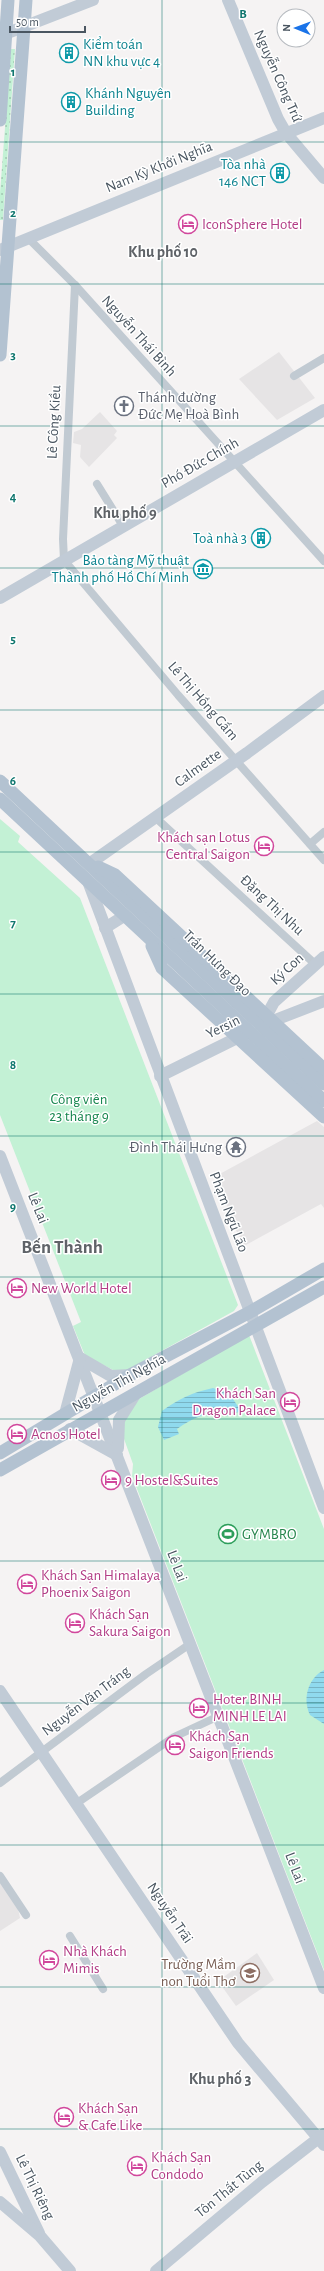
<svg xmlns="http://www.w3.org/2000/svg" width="324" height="2271" font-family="'Alegreya Sans',sans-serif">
	<defs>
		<pattern id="grass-dots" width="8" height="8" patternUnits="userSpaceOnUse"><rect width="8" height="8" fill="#c3f1d5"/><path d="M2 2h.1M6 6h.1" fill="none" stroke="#a0c6b0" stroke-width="1.8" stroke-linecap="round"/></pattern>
		<pattern id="water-rules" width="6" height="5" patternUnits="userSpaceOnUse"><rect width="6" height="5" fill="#90daee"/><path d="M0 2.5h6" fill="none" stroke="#78b4c4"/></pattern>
	</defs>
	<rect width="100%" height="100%" fill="#f5f3f3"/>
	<!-- education -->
	<g fill="#e6e4e5">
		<path d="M279 352 315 398 277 420 239 379Z"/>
		<path d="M100 412 117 431 114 435 117 438 89 467 80 457 81 445 73 443 74 432 82 429Z"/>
		<path d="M317 1121 324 1127V1208L321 1204 244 1246 236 1230 216 1176Z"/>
		<path d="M0 1879 17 1904 20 1918 0 1931Z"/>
		<path d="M257 1953 274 1980 236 2006 218 1981Z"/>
	</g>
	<!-- grass -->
	<path fill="url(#grass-dots)" d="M11 49H15L3 220H0V193Z"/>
	<!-- park -->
	<g fill="#c3f1d5">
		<path d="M0 819 20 836 18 842 80 898 238 1305 234 1311 125 1371 117 1372 86 1356 84 1353 73 1326 81 1322 0 1115Z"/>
		<path d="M249 1335 324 1529V1970L132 1476 133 1464 123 1436 122 1424 139 1399Z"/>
	</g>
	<!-- water -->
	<g fill="url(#water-rules)">
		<path d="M213 1388 229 1393 241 1411 227 1416 225 1412C205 1412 193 1418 177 1429L179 1434 164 1440 158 1427 162 1411C178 1399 194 1392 213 1388Z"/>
		<path d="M324 1670V1724L310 1715C302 1699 308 1678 324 1670Z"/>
	</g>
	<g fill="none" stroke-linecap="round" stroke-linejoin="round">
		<!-- street -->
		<g stroke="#c1cad2" stroke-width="8">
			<path d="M28 238 75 285 324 561"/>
			<path d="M75 285 63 539 64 560 178 695 324 860"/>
			<path d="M294 376 324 358"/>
			<path d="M97 484 123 526"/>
			<path d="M156 818 315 964"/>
			<path d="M310 844 324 832"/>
			<path d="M0 1783 146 1674 190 1644"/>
			<path d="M77 1803 174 1737 219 1716"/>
			<path d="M0 1876 26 1915"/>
			<path d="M70 1936 103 1989"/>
		</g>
		<!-- secondary -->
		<g stroke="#c1cbd6" stroke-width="12">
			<path d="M228 0 278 119 286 133 324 178"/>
			<path d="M0 36 93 0"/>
			<path d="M0 250 324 118"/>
			<path d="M0 598 324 410"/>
			<path d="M89 864 247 753 324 696"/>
			<path d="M89 884 324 1508"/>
			<path d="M105 928 124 916"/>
			<path d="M262 1024 274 1002 324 957"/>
			<path d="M265 1024 324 1001"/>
			<path d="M160 1076 245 1034"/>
			<path d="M0 1156 324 1988"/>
			<path d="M80 1358 111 1376 130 1375"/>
			<path d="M65 1414 80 1358"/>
			<path d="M70 1429 117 1455"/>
			<path d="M118 1448 119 1420 136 1393"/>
			<path d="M0 1691 238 2043 324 2145"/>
			<path d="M0 2152 39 2233"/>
			<path d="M0 2202 40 2236 70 2271"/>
			<path d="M156 2271 262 2182 324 2134"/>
		</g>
		<!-- primary -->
		<g stroke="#b3c2d1" stroke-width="13">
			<path d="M0 120 8 0"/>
			<path d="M0 355 26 0"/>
			<path d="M0 781 324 1084"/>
			<path d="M0 799 324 1101"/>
			<path d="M98 867 115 875 324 1069"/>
			<path d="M152 946 162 968 324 1117"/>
			<path d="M0 1453 130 1375 250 1312 324 1269"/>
			<path d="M0 1470 324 1287"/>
		</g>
	</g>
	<!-- grid -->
	<path fill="none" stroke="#0f766e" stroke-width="1" stroke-opacity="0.55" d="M162 0V2271M0 142H324M0 284H324M0 426H324M0 568H324M0 710H324M0 852H324M0 994H324M0 1136H324M0 1277H324M0 1419H324M0 1561H324M0 1703H324M0 1845H324M0 1987H324M0 2129H324"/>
	<!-- icons -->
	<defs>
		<g id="building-ring" transform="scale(1)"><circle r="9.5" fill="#fff" stroke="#0f9aa8" stroke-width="1.5"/><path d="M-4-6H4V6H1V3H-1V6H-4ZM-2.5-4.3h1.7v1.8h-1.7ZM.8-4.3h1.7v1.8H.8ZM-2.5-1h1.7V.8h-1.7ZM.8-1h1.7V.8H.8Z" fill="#0f9aa8"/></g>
		<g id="hotel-ring" transform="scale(1)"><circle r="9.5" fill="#fff" stroke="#d1479c" stroke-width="1.5"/><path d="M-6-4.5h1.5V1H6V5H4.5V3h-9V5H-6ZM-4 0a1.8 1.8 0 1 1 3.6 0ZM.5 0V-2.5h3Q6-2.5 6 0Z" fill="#d1479c"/></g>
		<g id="church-ring" transform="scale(1)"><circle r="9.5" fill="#fff" stroke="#6b7280" stroke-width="1.5"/><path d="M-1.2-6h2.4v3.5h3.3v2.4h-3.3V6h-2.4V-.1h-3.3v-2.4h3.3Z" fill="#6b7280"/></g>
		<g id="museum-ring" transform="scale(1)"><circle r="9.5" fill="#fff" stroke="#0f9aa8" stroke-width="1.5"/><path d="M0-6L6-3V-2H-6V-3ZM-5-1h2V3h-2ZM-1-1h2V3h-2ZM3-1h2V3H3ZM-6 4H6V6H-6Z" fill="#0f9aa8"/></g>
		<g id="temple-ring" transform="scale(1)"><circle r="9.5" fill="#fff" stroke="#6b7280" stroke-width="1.5"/><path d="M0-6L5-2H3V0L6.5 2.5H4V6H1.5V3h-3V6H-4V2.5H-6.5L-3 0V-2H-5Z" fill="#6b7280"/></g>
		<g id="stadium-ring" transform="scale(1)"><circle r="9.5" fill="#fff" stroke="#2e9e5b" stroke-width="1.5"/><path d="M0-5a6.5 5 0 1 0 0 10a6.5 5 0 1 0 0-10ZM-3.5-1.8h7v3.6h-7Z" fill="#2e9e5b"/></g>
		<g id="school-ring" transform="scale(1)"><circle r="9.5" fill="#fff" stroke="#8d6e63" stroke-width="1.5"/><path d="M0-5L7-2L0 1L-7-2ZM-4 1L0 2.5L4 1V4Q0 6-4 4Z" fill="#8d6e63"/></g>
	</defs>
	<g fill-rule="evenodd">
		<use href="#building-ring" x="69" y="53"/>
		<use href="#building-ring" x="71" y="102"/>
		<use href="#building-ring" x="280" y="173"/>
		<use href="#hotel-ring" x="188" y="224"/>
		<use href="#church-ring" x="124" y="406"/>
		<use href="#building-ring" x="261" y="538"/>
		<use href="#museum-ring" x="203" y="569"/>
		<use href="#hotel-ring" x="264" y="846"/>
		<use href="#temple-ring" x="236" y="1147"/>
		<use href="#hotel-ring" x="17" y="1288"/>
		<use href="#hotel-ring" x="290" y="1402"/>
		<use href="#hotel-ring" x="17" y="1434"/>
		<use href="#hotel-ring" x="111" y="1480"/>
		<use href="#stadium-ring" x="228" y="1534"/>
		<use href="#hotel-ring" x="27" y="1584"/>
		<use href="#hotel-ring" x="75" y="1623"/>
		<use href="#hotel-ring" x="199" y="1708"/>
		<use href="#hotel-ring" x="175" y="1745"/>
		<use href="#hotel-ring" x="49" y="1960"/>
		<use href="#school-ring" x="250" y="1973"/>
		<use href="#hotel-ring" x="64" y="2117"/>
		<use href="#hotel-ring" x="137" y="2166"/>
	</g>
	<g text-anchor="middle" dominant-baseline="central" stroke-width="3" stroke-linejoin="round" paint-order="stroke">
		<!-- culture labels -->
		<g font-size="15" fill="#0d838f" stroke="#fff" text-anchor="end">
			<text x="83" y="44" text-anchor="start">Kiểm toán<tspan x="83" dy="17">NN khu vực 4</tspan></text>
			<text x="85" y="93" text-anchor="start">Khánh Nguyên<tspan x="85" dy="17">Building</tspan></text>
			<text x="266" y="164">Tòa nhà<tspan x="266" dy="17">146 NCT</tspan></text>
			<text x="247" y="538">Toà nhà 3</text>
			<text x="189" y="560">Bảo tàng Mỹ thuật<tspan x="189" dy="17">Thành phố Hồ Chí Minh</tspan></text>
		</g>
		<!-- street labels -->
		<g font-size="15" fill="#4a5661" stroke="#fff">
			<text transform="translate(278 76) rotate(66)">Nguyễn Công Trứ</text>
			<text transform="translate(159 167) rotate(-22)">Nam Kỳ Khởi Nghĩa</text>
			<text transform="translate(139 336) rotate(48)">Nguyễn Thái Bình</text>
			<text transform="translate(54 422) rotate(-87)">Lê Công Kiều</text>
			<text transform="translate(200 463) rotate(-30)">Phó Đức Chính</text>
			<text transform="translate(203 701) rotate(49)">Lê Thị Hồng Gấm</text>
			<text transform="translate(198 768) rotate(-36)">Calmette</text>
			<text transform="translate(272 905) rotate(43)">Ðặng Thị Nhu</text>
			<text transform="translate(217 963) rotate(44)">Trần Hưng Đạo</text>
			<text transform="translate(287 969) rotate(-43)">Ký Con</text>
			<text transform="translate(223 1027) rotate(-26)">Yersin</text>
			<text transform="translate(38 1208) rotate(68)">Lê Lai</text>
			<text transform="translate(229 1212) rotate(69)">Phạm Ngũ Lão</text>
			<text transform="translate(119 1383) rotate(-29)">Nguyễn Thị Nghĩa</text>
			<text transform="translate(177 1566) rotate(69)">Lê Lai</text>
			<text transform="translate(86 1701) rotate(-37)">Nguyễn Văn Tráng</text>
			<text transform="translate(295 1868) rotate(69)">Lê Lai</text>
			<text transform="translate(170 1913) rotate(56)">Nguyễn Trãi</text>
			<text transform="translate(35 2187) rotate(64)">Lê Thị Riêng</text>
			<text transform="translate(229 2189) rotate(-39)">Tôn Thất Tùng</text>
		</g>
		<!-- hotel labels -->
		<g font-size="15" fill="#b23c85" stroke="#fff" text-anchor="start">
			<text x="202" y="224">IconSphere Hotel</text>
			<text x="250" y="837" text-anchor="end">Khách sạn Lotus<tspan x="250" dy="17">Central Saigon</tspan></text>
			<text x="31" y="1288">New World Hotel</text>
			<text x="276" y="1393" text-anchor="end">Khách Sạn<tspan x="276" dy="17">Dragon Palace</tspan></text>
			<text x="31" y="1434">Acnos Hotel</text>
			<text x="125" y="1480">9 Hostel&amp;Suites</text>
			<text x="41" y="1575">Khách Sạn Himalaya<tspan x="41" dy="17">Phoenix Saigon</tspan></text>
			<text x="89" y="1614">Khách Sạn<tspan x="89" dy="17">Sakura Saigon</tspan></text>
			<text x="213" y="1699">Hoter BINH<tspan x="213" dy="17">MINH LE LAI</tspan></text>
			<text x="189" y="1736">Khách Sạn<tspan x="189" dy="17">Saigon Friends</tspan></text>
			<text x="63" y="1951">Nhà Khách<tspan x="63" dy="17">Mimis</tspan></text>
			<text x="78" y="2108">Khách Sạn<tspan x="78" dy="17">&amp; Cafe Like</tspan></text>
			<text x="151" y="2157">Khách Sạn<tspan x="151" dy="17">Condodo</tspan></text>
		</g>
		<!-- worship labels -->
		<g font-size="15" fill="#5b616d" stroke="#fff" text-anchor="start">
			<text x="138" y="397">Thánh đường<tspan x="138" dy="17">Đức Mẹ Hoà Bình</tspan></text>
			<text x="222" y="1147" text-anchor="end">Đình Thái Hưng</text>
		</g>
		<!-- park labels -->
		<g font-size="15" fill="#17864f" stroke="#fff">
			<text x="79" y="1099">Công viên<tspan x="79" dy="17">23 tháng 9</tspan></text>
		</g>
		<!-- leisure labels -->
		<g font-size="15" fill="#27864d" stroke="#fff" text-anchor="start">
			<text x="242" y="1534">GYMBRO</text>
		</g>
		<!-- education labels -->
		<g font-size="15" fill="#785e54" stroke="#fff" text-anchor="end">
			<text x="236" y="1964">Trường Mầm<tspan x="236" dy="17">non Tuổi Thơ</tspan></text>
		</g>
		<!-- neighbourhood labels -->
		<g font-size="16" font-weight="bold" fill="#5f6368" stroke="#fff">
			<text x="163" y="252">Khu phố 10</text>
			<text x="125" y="513">Khu phố 9</text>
			<text x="220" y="2079">Khu phố 3</text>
		</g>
		<!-- district labels -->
		<g font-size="19" font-weight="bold" fill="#5f6368" stroke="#fff">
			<text x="62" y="1247">Bến Thành</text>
		</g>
	</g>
	<g font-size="13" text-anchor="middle" font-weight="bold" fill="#0f766e" stroke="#fff" stroke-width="3" stroke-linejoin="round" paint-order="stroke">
		<text x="243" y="18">B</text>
		<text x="13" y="76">1</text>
		<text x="13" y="217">2</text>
		<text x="13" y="359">3</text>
		<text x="13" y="501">4</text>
		<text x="13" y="643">5</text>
		<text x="13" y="785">6</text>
		<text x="13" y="927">7</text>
		<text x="13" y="1069">8</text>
		<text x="13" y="1211">9</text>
	</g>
	<!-- north arrow -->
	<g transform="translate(296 28) rotate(271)"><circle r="19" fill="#ffffff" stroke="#b7bbc0"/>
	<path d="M0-3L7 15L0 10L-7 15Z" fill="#1a73e8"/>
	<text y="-6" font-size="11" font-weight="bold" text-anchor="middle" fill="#4a5661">N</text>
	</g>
	<!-- scale -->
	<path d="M10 26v6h75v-6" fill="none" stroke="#4a5661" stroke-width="2"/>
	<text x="16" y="26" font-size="12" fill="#4a5661" stroke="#ffffff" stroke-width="3" paint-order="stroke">50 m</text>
</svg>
